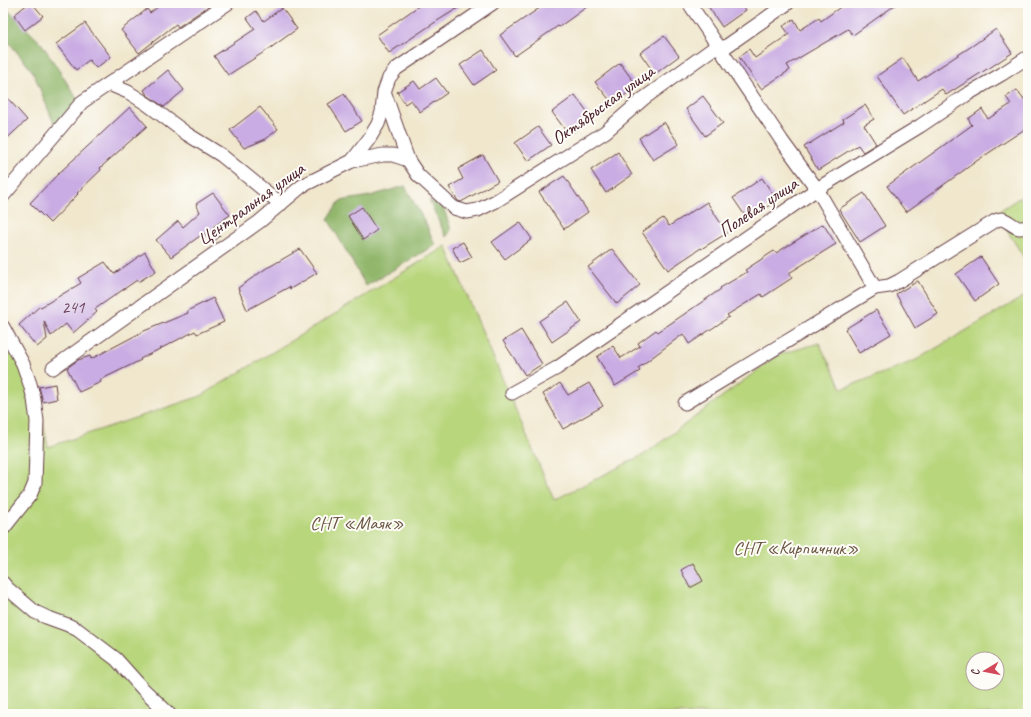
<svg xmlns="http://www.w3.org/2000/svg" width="1031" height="717" font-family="Caveat,sans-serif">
	<rect width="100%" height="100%" fill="#fdfcf7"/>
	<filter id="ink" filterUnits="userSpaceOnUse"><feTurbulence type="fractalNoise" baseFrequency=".025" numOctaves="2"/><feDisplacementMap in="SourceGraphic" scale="8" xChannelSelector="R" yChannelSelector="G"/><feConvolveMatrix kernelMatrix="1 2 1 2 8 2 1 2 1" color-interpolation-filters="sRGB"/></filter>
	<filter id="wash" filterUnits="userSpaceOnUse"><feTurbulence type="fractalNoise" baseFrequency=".012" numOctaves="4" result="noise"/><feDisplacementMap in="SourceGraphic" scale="16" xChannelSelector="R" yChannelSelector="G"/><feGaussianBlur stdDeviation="0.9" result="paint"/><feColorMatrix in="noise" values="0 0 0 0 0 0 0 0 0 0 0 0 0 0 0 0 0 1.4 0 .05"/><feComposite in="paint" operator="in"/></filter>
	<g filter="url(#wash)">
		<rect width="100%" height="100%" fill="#f0e7cd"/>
		<!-- green -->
		<g fill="#b8d67c" stroke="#817a54" fill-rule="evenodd">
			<path d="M1028 192V264L996 213Z"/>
			<path d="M446 246 554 500 645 454 778 355 819 343 842 389 916 360 1028 294V714H3V320L34 381 48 447 201 396ZM973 659H997V683H973Z"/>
		</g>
		<!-- forest -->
		<g fill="#92b76c" stroke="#6e6b4c">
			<path d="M3 3H8L6 8 42 44 78 100 55 126 33 72 3 35Z"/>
			<path d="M405 186 427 226 435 245 366 286 328 219 340 201 370 196Z"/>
			<path d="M429 200 444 209 451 230 446 237Z"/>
		</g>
		<g id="blocks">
			<!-- building -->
			<g fill="#c9ace3">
				<path d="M29 3H32L43 16 25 30 14 15Z"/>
				<path d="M163 3H213L178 27 176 24 139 53 121 30 147 9 150 13Z"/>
				<path d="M423 3H466L434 23 389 53 377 35Z"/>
				<path d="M547 3H592L559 27 558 26 515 56 500 35Z"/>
				<path d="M706 3H741L746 10 722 27Z"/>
				<path d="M846 3H898L853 35 848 29 787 65 790 70 761 89 739 57 749 49 755 58 789 34 783 26 794 19 800 30 819 18 821 21Z"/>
				<path d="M282 8 297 29 269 49 228 75 214 56 255 29 247 18 256 11 264 21Z"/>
				<path d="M85 23 111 57 96 68 89 60 76 70 56 44Z"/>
				<path d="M996 29 1012 53 988 69H987L946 95 942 89 903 115 877 76 903 58 918 81 972 46Z"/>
				<path d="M664 36 679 56 655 74 640 53Z"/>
				<path d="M483 50 496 70 474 85 460 65Z"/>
				<path d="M620 63 637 86 613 104 595 82Z"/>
				<path d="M168 70 184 90 164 107 147 95 144 90Z"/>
				<path d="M436 78 447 93 420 112 411 100 405 104 397 92 414 81 420 89Z"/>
				<path d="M1017 90 1024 99 1028 96V127L978 160 906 212 887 186 972 125 968 119 982 109 988 119 1011 104 1006 97Z"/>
				<path d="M3 93 27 120 3 142Z"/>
				<path d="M344 94 362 121 346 131 328 104Z"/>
				<path d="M575 95 592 118 569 135 552 112Z"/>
				<path d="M703 96 723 123 705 136 686 109Z"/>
				<path d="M865 105 874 119 864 125 876 144 863 152 858 145 818 170 804 147 844 122 843 119Z"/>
				<path d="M130 107 147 126 100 168 101 170 77 193 78 194 50 223 30 203 58 174Z"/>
				<path d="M260 107 278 129 266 139 244 148 230 130Z"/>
				<path d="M664 122 679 144 653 160 639 138Z"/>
				<path d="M538 127 551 145 528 161 515 143Z"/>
				<path d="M618 152 632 175 606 193 591 170Z"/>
				<path d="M483 155 498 181 461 202 458 201 449 187 463 179 458 169Z"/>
				<path d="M564 176 588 212 564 229 539 192Z"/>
				<path d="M762 178 777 200 748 220 733 198Z"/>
				<path d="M213 193 230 215 213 227 220 236 212 243 204 233 171 257 156 240 178 221 183 227 200 212 196 204Z"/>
				<path d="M864 193 885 226 860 242 839 209Z"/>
				<path d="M707 202 727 233 701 249V248L668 270 642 232 663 218 669 226Z"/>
				<path d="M362 207 377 230 363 240 348 216Z"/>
				<path d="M520 222 532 239 505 259 492 242Z"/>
				<path d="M823 224 836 244 789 273 792 278 763 297 761 294 727 315 729 317 689 344 683 334 638 368 640 371 615 386 597 357 613 346 621 358 640 346 638 343 656 330 658 332 721 289 720 288 747 272 745 270 774 251 776 253Z"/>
				<path d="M463 242 472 257 460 263 452 248Z"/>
				<path d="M300 249 317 273 290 289 289 287 247 310 238 288 268 267H269Z"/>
				<path d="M612 249 640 285 617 304 588 267Z"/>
				<path d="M145 252 156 271 138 282 137 280 95 309 97 312 73 333 66 324 51 336 44 321 47 339 37 347 19 325 40 306 41 307 81 283 78 278 105 262 114 274Z"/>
				<path d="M981 257 999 284 975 301 956 274Z"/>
				<path d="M918 281 938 314 915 328 896 294Z"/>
				<path d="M213 298 224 322 197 334 195 331 140 359 141 360 100 380 101 382 79 392 67 368 78 360 90 356 91 359 144 331 188 313 187 311Z"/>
				<path d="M568 302 581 322 552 342 539 321Z"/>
				<path d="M876 310 891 334 859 353 845 329Z"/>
				<path d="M521 330 542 364 525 375 503 341Z"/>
				<path d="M560 383 568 395 589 383 603 406 563 429 543 394Z"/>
				<path d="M55 384 57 399 43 402 39 387Z"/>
				<path d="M693 563 703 581 690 588 681 570Z"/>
			</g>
		</g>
	</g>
	<g filter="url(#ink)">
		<use href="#blocks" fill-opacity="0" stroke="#633d43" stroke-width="1"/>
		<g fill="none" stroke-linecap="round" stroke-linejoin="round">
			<!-- street casing -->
			<g stroke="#633d43" stroke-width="15">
				<g id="street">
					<path d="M689 3 782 141 817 189 875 288"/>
					<path d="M721 50 788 3"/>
					<path d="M109 84 128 92 147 104 187 134 221 155 281 204"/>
					<path d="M385 94 408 160 418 175 454 208 467 212 478 210 496 201 605 132 643 99 718 45"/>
					<path d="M352 161 383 155H393L408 160"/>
					<path d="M3 196 82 102 228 3"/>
					<path d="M3 327 23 364 30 384 34 399 37 421 35 483 30 495 3 529"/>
					<path d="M53 368 259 222 302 186 352 161 369 139 378 124 382 112 384 92 389 78 396 69 493 3"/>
					<path d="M512 393 557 368 817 189 920 126 966 95 1002 74 1028 57"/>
					<path d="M685 403 875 288 889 286 899 281 995 221C997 220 999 219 1001 219 1011 220 1015 233 1028 226"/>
					<path d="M3 583 7 588 35 612 46 617 68 625 78 630 116 659 142 688 169 714"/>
				</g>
			</g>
			<!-- street -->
			<use href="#street" stroke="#fff" stroke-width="13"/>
		</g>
	</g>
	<g text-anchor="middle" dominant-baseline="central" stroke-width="4" stroke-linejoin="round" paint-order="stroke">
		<!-- number labels -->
		<g font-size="17" fill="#6a4259">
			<text x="73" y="307">241</text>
		</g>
		<!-- street labels -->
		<g font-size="19" fill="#4a1f2b" stroke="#fdfcf7">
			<text transform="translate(603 105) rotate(-36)">Октябрьская улица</text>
			<text transform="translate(251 204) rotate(-36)">Центральная улица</text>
			<text transform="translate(758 207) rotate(-34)">Полевая улица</text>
		</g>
		<!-- park labels -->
		<g font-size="19" fill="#6b5643" stroke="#fdfcf7">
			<text x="357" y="523">СНТ «Маяк»</text>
			<text x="796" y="548">СНТ «Кирпичник»</text>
		</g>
	</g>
	<!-- margin -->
	<rect width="1031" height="717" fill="none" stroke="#fdfcf7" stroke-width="16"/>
	<!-- north arrow -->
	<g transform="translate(985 671) rotate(260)"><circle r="19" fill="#fdfcf7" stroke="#b5a4a5"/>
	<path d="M0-3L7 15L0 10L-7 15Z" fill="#d1495b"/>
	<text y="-6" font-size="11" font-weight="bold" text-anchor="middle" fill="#4a1f2b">С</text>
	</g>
</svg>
